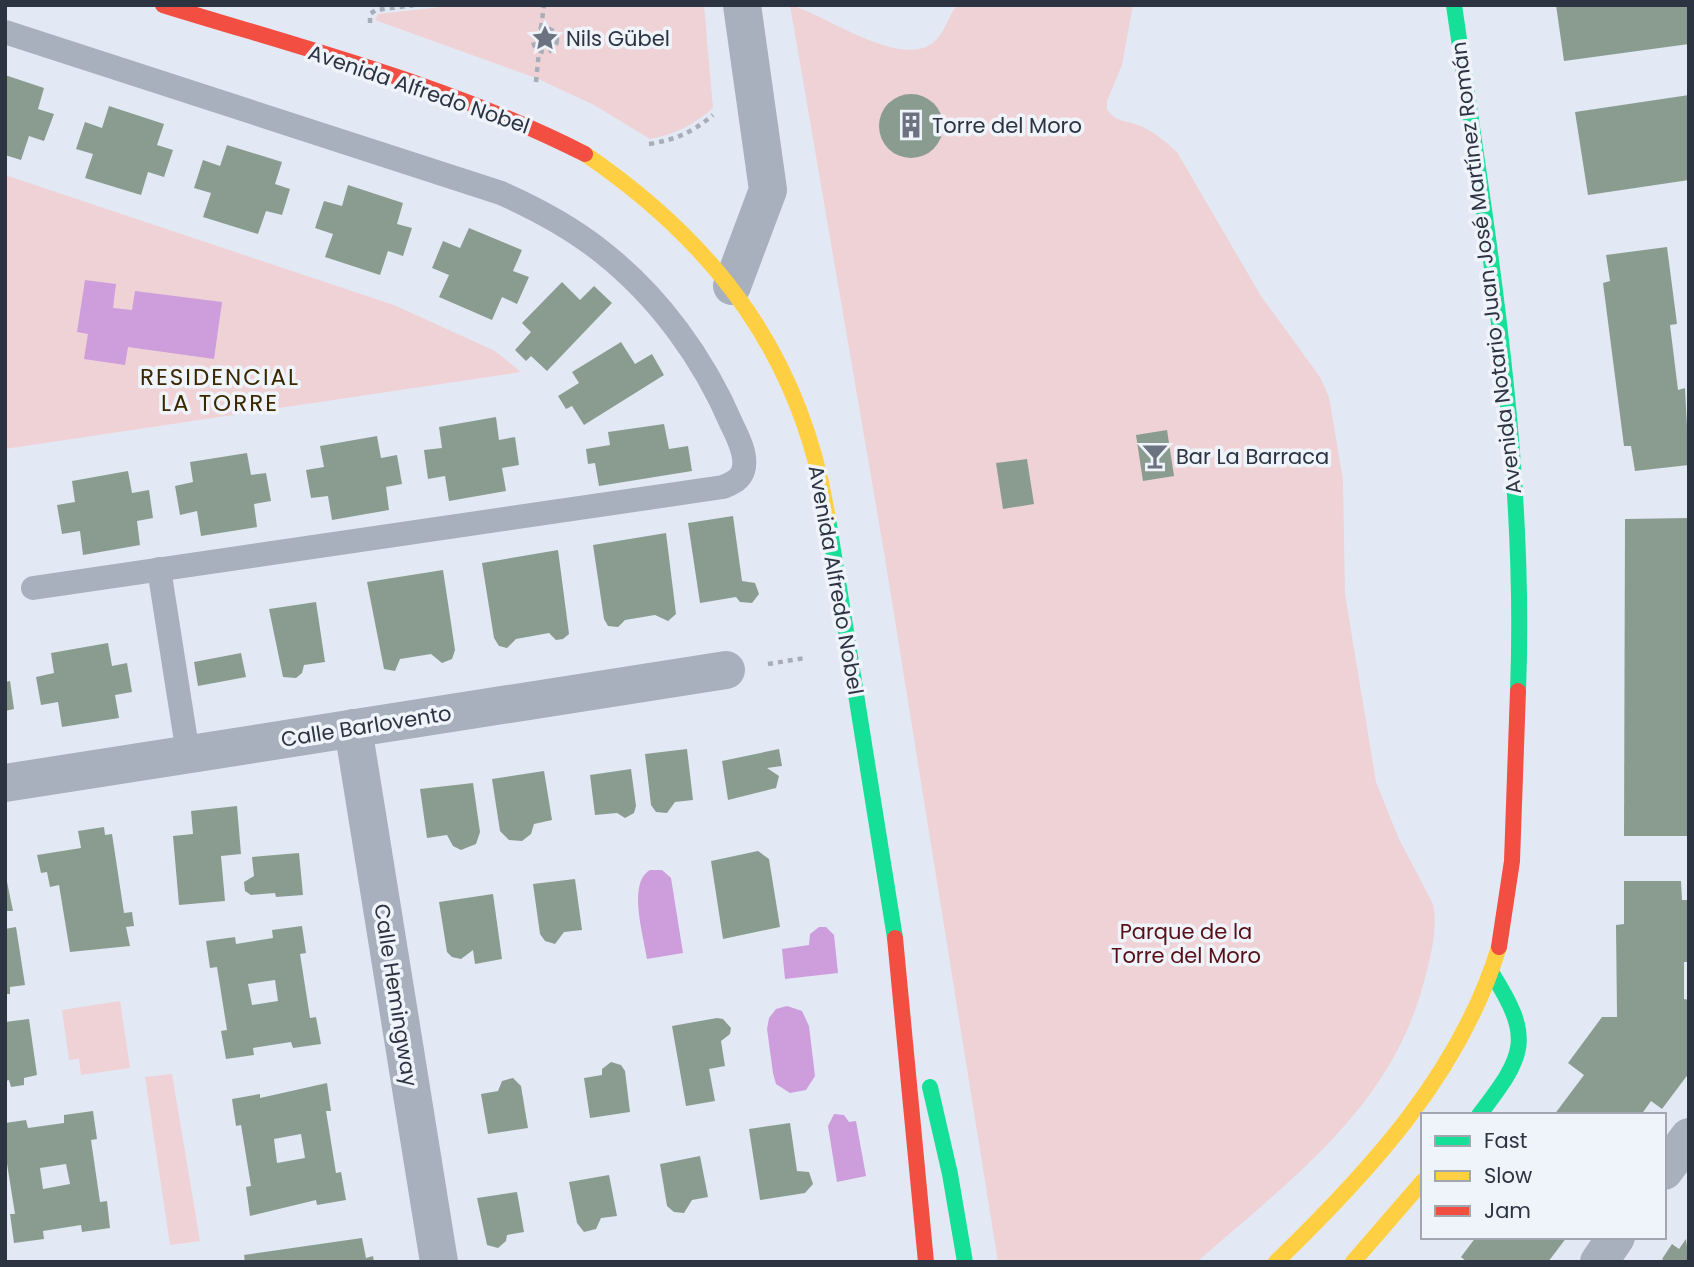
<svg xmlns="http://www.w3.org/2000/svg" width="1694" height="1267" font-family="Poppins,sans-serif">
	<rect width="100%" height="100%" fill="#e3e9f4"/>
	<!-- green -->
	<g fill="#efd2d6">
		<path d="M459 5H704L713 108C693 125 676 134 650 139L594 105 536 78 375 20 378 14Z"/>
		<path d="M790 5C825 14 900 70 934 42 945 33 948 16 957 5H1133L1122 65 1107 101V109C1115 123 1131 121 1143 127 1157 134 1166 142 1177 152L1261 296 1320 377 1329 397 1343 480 1345 594 1376 782 1399 839 1433 904C1438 929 1431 955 1425 978 1393 1107 1291 1179 1197 1262H998L884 552Z"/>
		<path d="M5 175 394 305 495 351 521 372 5 449Z"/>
		<path d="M120 1001 130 1068 81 1075 79 1059 69 1060 62 1010Z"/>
		<path d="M172 1074 200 1241 170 1245 145 1077Z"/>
	</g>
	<!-- water -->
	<g fill="#ce9ddc">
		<path d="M85 280 116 284 113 308 132 310 135 291 222 302 214 359 128 347 125 365 84 359 88 334 77 332Z"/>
		<path d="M650 870H662L671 878 683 953 647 959C644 936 627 883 650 870Z"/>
		<path d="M819 927H826L834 935 838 973 785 979 782 949 809 945 810 934Z"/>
		<path d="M787 1006 802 1011 809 1026 815 1076 806 1090 790 1093 776 1084 773 1073 767 1029 769 1018 776 1009Z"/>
		<path d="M834 1114 844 1115 849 1122 856 1121 866 1176 837 1182 828 1126Z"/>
	</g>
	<!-- building -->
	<g fill="#8a9c90" fill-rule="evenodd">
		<path d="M1556 5H1689V44L1564 61Z"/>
		<path d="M5 75 44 88 38 109 54 114 44 141 29 136 21 160 5 155Z"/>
		<circle cx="911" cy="126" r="32"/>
		<path d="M1689 95V180L1588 195 1575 112Z"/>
		<path d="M109 106 164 124 157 145 173 150 164 177 148 172 141 195 85 178 93 154 76 149 85 122 102 128Z"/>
		<path d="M227 145 282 162 275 184 290 189 282 215 266 211 258 234 203 217 211 193 194 188 203 160 220 166Z"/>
		<path d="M348 185 403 203 397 224 412 228 403 256 388 251 380 275 325 257 333 234 315 228 324 201 342 206Z"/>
		<path d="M469 228 522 250 513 271 529 277 517 304 502 297 492 320 439 297 449 275 432 268 443 241 460 248Z"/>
		<path d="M1667 247 1677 324 1670 325 1678 390 1685 388 1689 465 1635 471 1631 446H1624L1603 283 1610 281 1606 255Z"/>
		<path d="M562 282 580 300 594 286 612 303 547 371 531 356 526 361 515 350 531 332 522 323Z"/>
		<path d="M621 342 635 364 652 354 664 375 584 425 572 406 566 409 558 396 579 383 572 372Z"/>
		<path d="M496 417 499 440 515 437 519 465 502 468 506 491 449 501 445 476 428 479 424 450 442 448 439 427Z"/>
		<path d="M664 424 669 449 688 446 692 471 599 486 595 463 588 464 586 449 610 445 608 432Z"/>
		<path d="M1167 430 1174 476 1143 481 1136 435Z"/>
		<path d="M377 436 381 458 397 455 402 484 386 487 389 510 332 520 328 496 311 498 306 470 324 467 320 446Z"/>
		<path d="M247 453 251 475 266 473 271 501 254 504 257 527 201 536 197 511 180 515 175 486 193 482 190 462Z"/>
		<path d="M1027 459 1034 504 1003 509 996 463Z"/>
		<path d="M128 471 132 493 149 490 153 518 137 521 140 545 83 555 80 531 62 534 57 505 75 502 72 481Z"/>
		<path d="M733 516 742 581 755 583 759 594 752 603 740 602 736 597 700 603 688 523Z"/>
		<path d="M1689 518V836H1624L1625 519Z"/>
		<path d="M666 533 676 614 668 621 655 615 625 620 618 627 608 626 604 619 593 545Z"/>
		<path d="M558 550 569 634 563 639 556 640 549 633 516 639 507 648 499 646 494 638 482 563Z"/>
		<path d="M443 570 455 650 452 659 442 663 431 654 400 659 395 671 384 669 367 582Z"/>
		<path d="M316 602 325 662 304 665 302 673 296 678 283 677 269 609Z"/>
		<path d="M108 643 112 666 127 663 132 692 115 695 119 718 62 727 58 702 41 705 36 677 54 673 51 653Z"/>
		<path d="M241 653 246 677 198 686 194 662Z"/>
		<path d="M10 681 14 709 5 711V682Z"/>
		<path d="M687 749 693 800 675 802 667 813 656 812 651 805 645 754Z"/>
		<path d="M779 749 782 766 767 768 779 776 776 788 728 800 722 761Z"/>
		<path d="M631 769 636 806 634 813 625 818 617 813 595 815 590 775Z"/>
		<path d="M544 771 552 820 534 824 531 834 522 841 509 840 500 831 492 779Z"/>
		<path d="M473 783 480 832 476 844 461 850 453 846 447 835 427 838 420 789Z"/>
		<path d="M237 806 241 854 221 856 225 901 179 905 173 836 193 834 191 811Z"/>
		<path d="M104 827 105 835 112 834 124 913 132 912 134 926 126 927 130 946 70 952 59 885 50 887 47 872 41 873 37 855 81 848 78 831Z"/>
		<path d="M758 851 769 859 780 927 723 939 711 861Z"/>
		<path d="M299 853 303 895 276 897 275 893 251 895 245 891 244 882 254 876 252 857Z"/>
		<path d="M5 872 13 911H5Z"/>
		<path d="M575 879 582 930 564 932 555 944 545 941 540 934 533 884Z"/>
		<path d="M1624 881H1681L1682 900H1689V962H1684V999L1689 1000V1073L1662 1109 1651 1101 1641 1115H1554L1584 1075 1568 1063 1602 1017H1617L1616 925 1624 924Z"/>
		<path d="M493 894 502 959 475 964 473 950 461 959 452 957 447 952 439 902Z"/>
		<path d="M302 926 306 953 300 954 310 1018 316 1017 321 1044 293 1048 291 1042 253 1048 254 1055 226 1059 221 1031 227 1030 217 967 210 968 206 941 235 937 236 944 273 938 272 930ZM275 980 278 1001 252 1005 248 984Z"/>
		<path d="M16 927 25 985 10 987V994H5V929Z"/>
		<path d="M717 1018 723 1019 731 1028 730 1034 721 1041 725 1066 709 1069 715 1101 686 1106 672 1026Z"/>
		<path d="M29 1019 37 1075 24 1078V1085L11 1087 9 1080 5 1081V1022Z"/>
		<path d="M611 1062 621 1065 625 1071 630 1112 590 1118 584 1078 602 1075V1069Z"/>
		<path d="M513 1078 521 1086 528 1128 488 1134 481 1094 498 1091 502 1081Z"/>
		<path d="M327 1083 331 1111H326L336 1173 341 1172 346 1200 317 1205 316 1200 250 1216 246 1187 251 1186 241 1125 236 1126 232 1099 260 1094V1098ZM301 1134 305 1158 277 1163 274 1139Z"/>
		<path d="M93 1111 97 1139 91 1140 100 1202 107 1201 110 1228 82 1232 81 1225 43 1231 44 1239 14 1243 10 1214H15L5 1151V1123L26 1120 28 1128 64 1123V1115ZM66 1164 70 1184 43 1189 40 1168Z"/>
		<path d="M790 1123 797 1171 809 1172 813 1184 805 1193 760 1200 749 1129Z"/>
		<path d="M700 1156 708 1197 692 1200 684 1213 674 1212 667 1206 660 1164Z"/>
		<path d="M609 1175 617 1216 601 1218 596 1229 584 1232 577 1223 569 1182Z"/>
		<path d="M517 1192 524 1232 507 1235 506 1241 498 1248 487 1245 477 1198Z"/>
		<path d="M1476 1237H1567L1548 1262H1467L1461 1257Z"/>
		<path d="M362 1238 366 1258 373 1256 374 1262H245L244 1255Z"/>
		<path d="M1686 1239 1689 1262H1666L1662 1259 1672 1244 1679 1249Z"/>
	</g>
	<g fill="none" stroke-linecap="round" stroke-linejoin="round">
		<!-- path -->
		<g stroke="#a8aeb8" stroke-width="4.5" stroke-dasharray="5 5" stroke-linecap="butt">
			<path d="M370 23V14L376 10 415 5"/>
			<circle cx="545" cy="40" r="12"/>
			<path d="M541 28 544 5"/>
			<path d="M536 82 539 51"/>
			<path d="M649 144C675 140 693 132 713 115"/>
			<path d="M768 664 805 658"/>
		</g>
		<!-- lane -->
		<g stroke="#a8b0bd" stroke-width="24">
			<path d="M5 32 501 193C537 209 571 227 602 252 659 297 704 359 732 425 738 437 748 457 743 471 740 480 732 483 723 487L33 588"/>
			<path d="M159 569 188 754"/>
		</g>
		<!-- street -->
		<g stroke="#a8b0bd" stroke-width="38">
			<path d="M732 286 768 190 742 5"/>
			<path d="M353 728 439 1262"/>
			<path d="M5 783 726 670"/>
			<path d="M1664 1171 1689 1137"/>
			<path d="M1599 1262 1616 1237"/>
		</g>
		<!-- fast -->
		<g stroke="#16e098" stroke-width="16">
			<path d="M1454 5C1487 233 1527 460 1518 691"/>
			<path d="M828 519 895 938"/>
			<path d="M930 1087 950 1174 965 1262"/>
			<path d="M1479 1115C1525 1055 1534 1039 1491 972"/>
		</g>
		<!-- slow -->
		<g stroke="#ffcf43" stroke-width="16">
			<path d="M585 154C718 245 802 357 828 519"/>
			<path d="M1276 1262C1369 1172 1460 1074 1499 947"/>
			<path d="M1353 1262 1423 1181"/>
		</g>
		<!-- jam -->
		<g stroke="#f24e42" stroke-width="16">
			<path d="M163 5C305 49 452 86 585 154"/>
			<path d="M895 938 926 1262"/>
			<path d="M1499 947 1512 861 1518 691"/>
		</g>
	</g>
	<!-- icons -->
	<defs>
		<g id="sight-bare" transform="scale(2.1)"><path d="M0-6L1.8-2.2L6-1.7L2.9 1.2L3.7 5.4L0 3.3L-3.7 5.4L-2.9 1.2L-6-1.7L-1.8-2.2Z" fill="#6c7380" stroke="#eff4fb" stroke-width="2.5" paint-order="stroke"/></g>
		<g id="building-bare" transform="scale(2.1)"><path d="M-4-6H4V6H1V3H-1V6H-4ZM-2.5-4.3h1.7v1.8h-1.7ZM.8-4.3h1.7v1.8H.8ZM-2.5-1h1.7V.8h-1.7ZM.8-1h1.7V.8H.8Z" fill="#6c7380" stroke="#eff4fb" stroke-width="2.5" paint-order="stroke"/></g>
		<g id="bar-bare" transform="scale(2.1)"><path d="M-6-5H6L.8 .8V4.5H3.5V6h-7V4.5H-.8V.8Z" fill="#6c7380" stroke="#eff4fb" stroke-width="2.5" paint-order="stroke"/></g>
	</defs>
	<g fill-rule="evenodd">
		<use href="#sight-bare" x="545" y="38"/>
		<use href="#building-bare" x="911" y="125"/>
		<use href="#bar-bare" x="1155" y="456"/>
	</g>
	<g text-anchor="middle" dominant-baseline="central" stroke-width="7" stroke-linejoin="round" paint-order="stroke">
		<!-- poi labels -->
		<g font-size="21" fill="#2c3442" stroke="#eff4fb" text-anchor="start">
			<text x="566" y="38">Nils Gübel</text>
			<text x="932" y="125">Torre del Moro</text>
			<text x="1176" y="456">Bar La Barraca</text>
		</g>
		<!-- street labels -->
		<g font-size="21" fill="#2c3442" stroke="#eff4fb">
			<text transform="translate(419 89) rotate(19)">Avenida Alfredo Nobel</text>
			<text transform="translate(1486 268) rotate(-97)">Avenida Notario Juan José Martínez Román</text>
			<text transform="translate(836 580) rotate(80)">Avenida Alfredo Nobel</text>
			<text transform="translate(366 726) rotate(-9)">Calle Barlovento</text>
			<text transform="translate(396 995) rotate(81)">Calle Hemingway</text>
		</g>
		<!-- park labels -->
		<g font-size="21" fill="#580f16" stroke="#eff4fb">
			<text x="1186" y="931">Parque de la<tspan x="1186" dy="24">Torre del Moro</tspan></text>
		</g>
		<!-- neighbourhood labels -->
		<g font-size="23" letter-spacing="2" fill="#3b2800" stroke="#eff4fb">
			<text x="220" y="377">RESIDENCIAL<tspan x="220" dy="26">LA TORRE</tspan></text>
		</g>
	</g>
	<!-- border -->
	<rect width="1694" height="1267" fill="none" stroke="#2c3442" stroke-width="14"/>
	<!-- legend -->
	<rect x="1421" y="1113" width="245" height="126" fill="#eff4fb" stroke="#a1a7b1" stroke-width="2"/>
	<rect x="1435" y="1136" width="35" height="10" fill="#16e098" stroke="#a1a7b1" stroke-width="2"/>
	<text x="1484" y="1148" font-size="21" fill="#2c3442">Fast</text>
	<rect x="1435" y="1171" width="35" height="10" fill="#ffcf43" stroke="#a1a7b1" stroke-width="2"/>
	<text x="1484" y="1183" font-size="21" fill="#2c3442">Slow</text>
	<rect x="1435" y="1206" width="35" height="10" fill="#f24e42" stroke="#a1a7b1" stroke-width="2"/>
	<text x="1484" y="1218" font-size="21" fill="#2c3442">Jam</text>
</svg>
